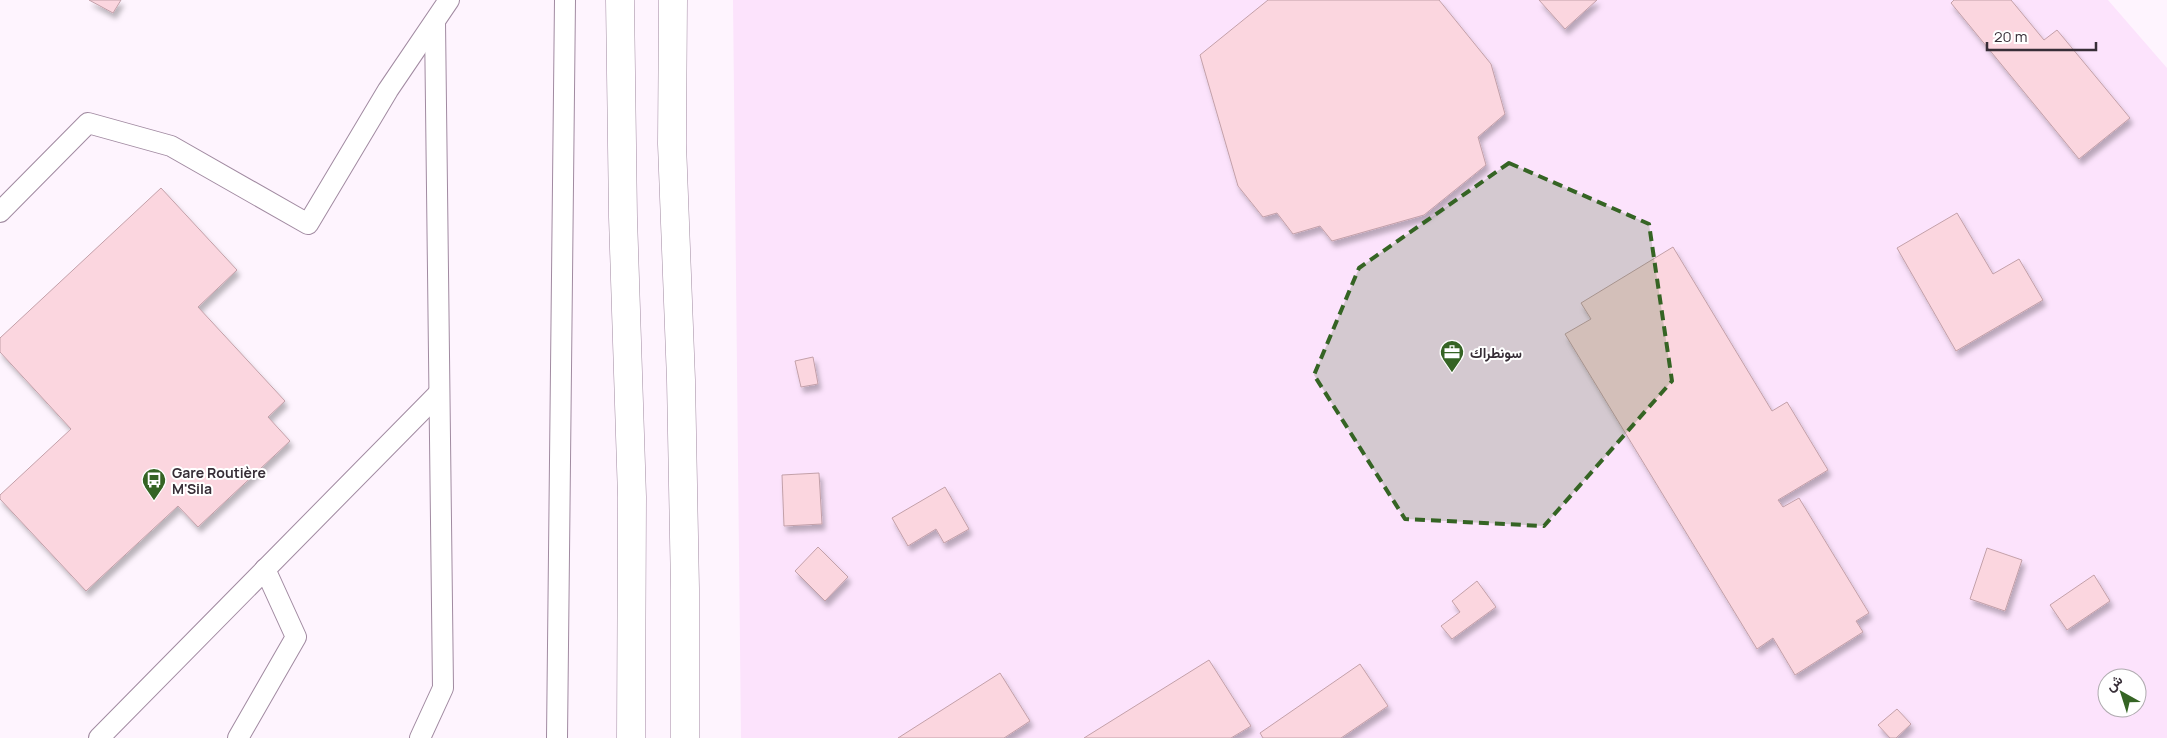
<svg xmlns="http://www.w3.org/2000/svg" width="2167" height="738" font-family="Manrope,Vazirmatn,sans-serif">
	<defs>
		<filter id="shadow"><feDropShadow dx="3" dy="5.5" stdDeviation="2.5" flood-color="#0004"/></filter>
	</defs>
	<rect width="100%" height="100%" fill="#fef4fe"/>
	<!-- built -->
	<path fill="#fce3fc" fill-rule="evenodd" d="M733 0H2108L2167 68V738H741ZM2107 678H2137V708H2107Z"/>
	<!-- building -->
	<g fill="#fbd6df" stroke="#c3a0a9" filter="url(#shadow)">
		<path d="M89 0H121L113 13Z"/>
		<path d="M1268 0H1439L1491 64 1505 114 1478 137 1486 165 1424 215 1332 241 1320 226 1293 234 1277 213 1263 217 1238 186 1200 55Z"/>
		<path d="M1539 0H1597L1565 29Z"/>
		<path d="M1954 0H2011L2044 40 2057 30 2130 118 2079 159 1951 3Z"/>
		<path d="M161 188 237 270 198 307 285 401 268 417 290 441 198 527 178 506 86 591 0 499V495L71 429 0 352V338Z"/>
		<path d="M1957 213 1993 274 2019 259 2043 300 1956 351 1897 248Z"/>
		<path d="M1673 247 1772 411 1787 402 1828 470 1778 500 1783 507 1799 498 1869 613 1856 621 1863 632 1795 675 1773 638 1757 649 1565 334 1591 319 1581 303Z"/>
		<path d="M813 357 818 384 801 387 795 361Z"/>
		<path d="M819 473 822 524 784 526 782 475Z"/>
		<path d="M945 487 969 529 944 543 936 529 908 546 892 518Z"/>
		<path d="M818 547 848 577 825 601 795 571Z"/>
		<path d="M1987 548 2022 560 2005 611 1970 599Z"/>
		<path d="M2094 575 2110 601 2067 630 2050 605Z"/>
		<path d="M1477 581 1496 607 1452 639 1441 626 1460 612 1452 601Z"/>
		<path d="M1209 660 1251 726 1231 738H1084Z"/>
		<path d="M1360 664 1388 706 1341 738H1263L1260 733Z"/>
		<path d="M1000 673 1030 721 1004 738H898Z"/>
		<path d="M1897 709 1911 724 1896 738H1890L1878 725Z"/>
	</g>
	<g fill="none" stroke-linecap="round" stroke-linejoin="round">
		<!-- service casing -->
		<g stroke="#a18aa1" stroke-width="22">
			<g id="service">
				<path d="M0 212 88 123 171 146 308 224 388 90 449 0"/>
				<path d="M99 738 439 393"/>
				<path d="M238 738 296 637 265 569"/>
				<path d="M420 738 443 688 435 22"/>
				<path d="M557 738 565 0"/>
			</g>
		</g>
		<!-- trunk casing -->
		<g stroke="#a18aa1" stroke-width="29">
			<g id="trunk">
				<path d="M620 0 623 217 632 497 631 738"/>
				<path d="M673 0 672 144 681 380 685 589V738"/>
			</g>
		</g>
		<!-- service -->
		<use href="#service" stroke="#fff" stroke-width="20"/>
		<!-- trunk -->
		<use href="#trunk" stroke="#fff" stroke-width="28"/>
	</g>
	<!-- marked area -->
	<path fill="#356424" fill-opacity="0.2" stroke="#356424" stroke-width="4" stroke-dasharray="10 6" stroke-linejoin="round" d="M1509 163 1649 224 1672 381 1544 526 1405 519 1314 375 1359 268Z"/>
	<!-- icons -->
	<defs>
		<g id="office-pin" transform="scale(1.25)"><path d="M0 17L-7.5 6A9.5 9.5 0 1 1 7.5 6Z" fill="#356424" stroke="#fff"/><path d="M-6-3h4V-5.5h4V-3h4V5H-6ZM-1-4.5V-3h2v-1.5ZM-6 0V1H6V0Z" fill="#fff"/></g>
		<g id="bus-pin" transform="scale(1.25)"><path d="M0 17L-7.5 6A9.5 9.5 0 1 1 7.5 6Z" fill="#356424" stroke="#fff"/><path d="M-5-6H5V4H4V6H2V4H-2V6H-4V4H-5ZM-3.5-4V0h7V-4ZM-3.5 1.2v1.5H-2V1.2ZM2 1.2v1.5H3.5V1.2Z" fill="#fff"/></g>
	</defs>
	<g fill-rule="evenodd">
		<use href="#office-pin" x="1452" y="352"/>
		<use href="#bus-pin" x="154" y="480"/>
	</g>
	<g text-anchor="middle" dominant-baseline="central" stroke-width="4" stroke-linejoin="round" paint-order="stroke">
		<!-- poi labels -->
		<g font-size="14" font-weight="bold" fill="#372e37" stroke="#fff" text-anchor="start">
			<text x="1470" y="352">سونطراك</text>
			<text x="172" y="472">Gare Routière<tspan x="172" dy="16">M'Sila</tspan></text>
		</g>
	</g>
	<!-- north arrow -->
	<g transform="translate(2122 693) rotate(321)"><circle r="24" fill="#ffffff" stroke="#afabaf"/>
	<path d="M0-4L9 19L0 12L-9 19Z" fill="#356424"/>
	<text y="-8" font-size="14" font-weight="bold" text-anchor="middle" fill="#372e37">ش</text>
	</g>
	<!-- scale -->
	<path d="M1987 42v8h109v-8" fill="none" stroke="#372e37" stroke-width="2.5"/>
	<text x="1994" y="42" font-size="15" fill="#372e37" stroke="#ffffff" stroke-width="4" paint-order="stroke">20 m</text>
</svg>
